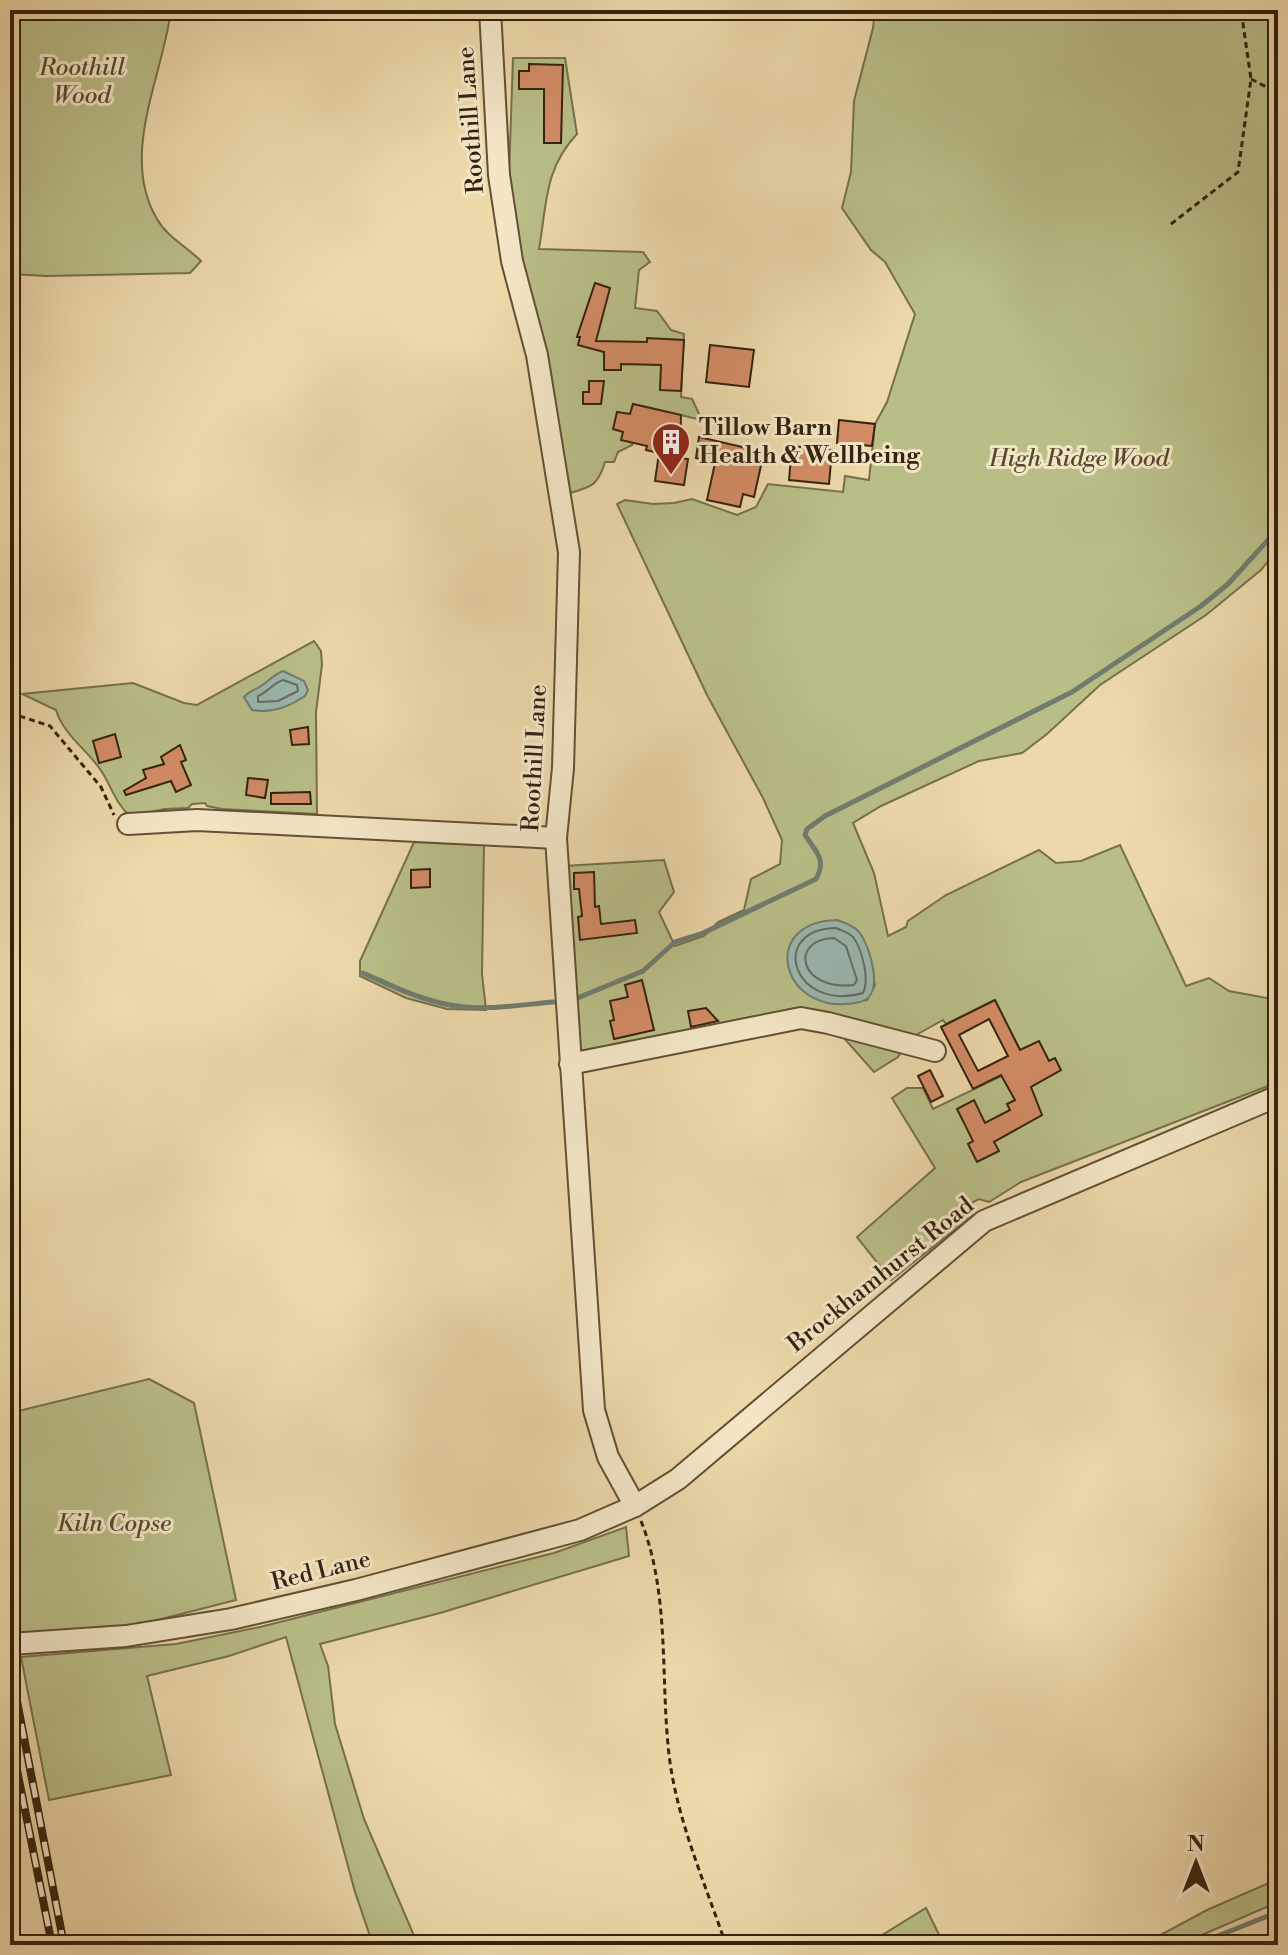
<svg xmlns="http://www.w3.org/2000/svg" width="1288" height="1955" font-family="'Libre Bodoni',serif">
	<rect width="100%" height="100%" fill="#ecd8a9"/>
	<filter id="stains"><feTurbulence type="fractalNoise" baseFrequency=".0025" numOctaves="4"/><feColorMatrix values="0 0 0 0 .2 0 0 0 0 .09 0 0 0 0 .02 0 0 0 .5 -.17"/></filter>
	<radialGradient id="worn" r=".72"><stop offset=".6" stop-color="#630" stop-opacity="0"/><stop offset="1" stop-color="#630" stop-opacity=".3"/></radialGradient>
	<!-- green -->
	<g fill="#b9be87" stroke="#76704b" stroke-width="2" fill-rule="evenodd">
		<path d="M10 10H171C163 76 119 155 157 219 167 237 187 247 201 261L190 273 47 276 10 274Z"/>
		<path d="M875 10H1278V549L1261 570 1206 615 1100 685 1047 734 1022 753 979 761 881 806 853 823 874 873 888 936 906 927 908 921 946 895 1039 850 1056 863 1081 861 1120 845 1186 986 1209 978 1229 991 1278 1000V1082L1021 1182 989 1202 979 1199 971 1203 972 1216 891 1280 857 1237 935 1168 892 1098 907 1088H923L933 1109 1045 1055 1020 1050 994 1000 946 1024 943 1020 907 1040 806 1013 579 1053 564 866 664 860 674 892 659 912 675 946 704 936 718 922 744 910 751 879 780 864 782 840 763 798 707 695 617 504 625 500 653 504 674 503 692 499 737 515 756 507 768 484 843 492 845 476 869 480 875 424 887 402 915 314 885 262 871 250 842 208 851 172 854 101 873 28ZM811 925 863 938 875 985 867 1000 840 1004 793 939Z"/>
		<path d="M513 58H565L577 134C544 169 547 204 539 249L643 252 650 262 639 270 635 308 657 311 671 330 684 334 681 397 692 399 702 420 633 404 631 412 639 414 632 445 618 452 614 462H605C598 485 592 487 570 493L555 409 518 250 509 175Z"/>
		<path d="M314 641 321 651 322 665 316 712 317 814 222 809 207 806 205 803 192 804 188 808 165 809 130 816C116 804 112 788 102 772 88 750 64 736 56 710L22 694 133 683 184 703 197 705Z"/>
		<path d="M414 842 484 845 482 974 486 1010 447 1009 406 998 360 976V961Z"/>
		<path d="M813 1026 903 1048 898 1057 874 1072 844 1038Z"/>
		<path d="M149 1379 194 1403 236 1600 130 1627 16 1636 10 1601V1413Z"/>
		<path d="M626 1527 629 1556 440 1613 320 1644 328 1666 335 1724 364 1819 418 1945H373L355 1892 286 1637 229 1656 147 1676 171 1775 49 1800 21 1657 176 1644 260 1627 554 1553Z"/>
		<path d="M1278 1879V1902L1179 1945H1142L1207 1910Z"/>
		<path d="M926 1908 944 1945H866Z"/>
	</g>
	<!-- water -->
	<g fill="#9ab8b0" stroke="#717c70" stroke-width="2">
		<path d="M283 671 304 681 308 690 305 696C289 707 272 714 252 710L244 697C250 690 254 691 261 686 269 681 273 675 283 671Z"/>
		<path d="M837 920C845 923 853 925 859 932 870 946 886 996 860 1002 782 1020 756 922 837 920Z"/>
	</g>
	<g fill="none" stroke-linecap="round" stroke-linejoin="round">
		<!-- shore -->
		<g stroke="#676d60" stroke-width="2">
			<path d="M283 680 297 685 298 691 278 701 258 702V696C268 692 273 683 283 680Z"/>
			<path d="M836 928C842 931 848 932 853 937 862 949 870 980 863 993 792 1013 768 929 836 928Z"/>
			<path d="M834 938 846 946 857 980 854 985C798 991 789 939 834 938Z"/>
		</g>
		<!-- stream -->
		<g stroke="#717c70" stroke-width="5">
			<path d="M363 973C390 985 416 998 445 1004 480 1012 518 1005 553 1002"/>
			<path d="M575 999 643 971 675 942 701 934 816 879C827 859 816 852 805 835L807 829 825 816 1072 692 1201 606 1228 584 1278 529"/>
			<path d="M1195 1945 1278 1912"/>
		</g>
	</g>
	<!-- building -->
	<g fill="#d38c65" stroke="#34220f" stroke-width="2" fill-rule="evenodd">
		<path d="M529 64 563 65 561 143H544V89H519V71H529Z"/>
		<path d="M595 283 610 288 596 341 647 342V338L684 340 681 391 660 390 661 365 621 364V370H604V352L578 345 580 337H577Z"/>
		<path d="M710 345 754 350 749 387 706 382Z"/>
		<path d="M589 381H604L601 404H583V392H589Z"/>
		<path d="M633 404 681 415 680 458 688 459 684 485 655 481 659 453 646 450 647 446 621 440 623 432 613 429 617 412 630 414Z"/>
		<path d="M839 420 875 424 872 446 837 443Z"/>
		<path d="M699 437 764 452 754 497 743 494 740 507 707 500 715 463 696 458Z"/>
		<path d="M792 446 832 450 829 484 789 480Z"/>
		<path d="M308 727 309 744 292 745 290 730Z"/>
		<path d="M115 734 121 757 99 763 93 741Z"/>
		<path d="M180 745 186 760 181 762 191 785 176 792 171 781 126 795 124 791 146 778 143 770 164 764 161 757Z"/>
		<path d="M248 778 268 780 265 798 246 795Z"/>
		<path d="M310 792 311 804H271V793Z"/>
		<path d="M430 869V887L411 888V870Z"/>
		<path d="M594 872 595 907 599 906 601 924 635 920 637 933 580 940 578 917 582 916 579 889H574V873Z"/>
		<path d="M642 980 654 1030 614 1039 610 1021 614 1020 610 1001 628 997 625 985Z"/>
		<path d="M995 1000 1020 1050 1039 1041 1049 1061 1055 1058 1061 1070 1031 1087 1042 1115 994 1142 999 1151 977 1162 968 1144 973 1141 957 1109 974 1100 985 1123 1010 1110 1007 1104 1015 1100 1001 1075 973 1089 941 1027ZM989 1019 1008 1056 978 1071 959 1035Z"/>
		<path d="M706 1008 718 1021 691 1027 688 1011Z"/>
		<path d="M930 1070 943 1096 931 1102 918 1076Z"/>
	</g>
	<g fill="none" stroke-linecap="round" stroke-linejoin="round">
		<!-- minor casing -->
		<g stroke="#625036" stroke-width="24">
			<g id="minor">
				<path d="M490 10 499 175 512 261 537 355 569 552 563 768 556 838 594 1410 608 1457 635 1506"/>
				<path d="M128 824 197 820 556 838"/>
				<path d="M570 1064 801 1018 828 1023 935 1051"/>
				<path d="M10 1644 126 1636 231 1619 356 1590 580 1530 635 1506 678 1479 984 1221 1278 1096"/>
			</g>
		</g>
		<!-- path -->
		<g stroke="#34220f" stroke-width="3" stroke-dasharray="6 4" stroke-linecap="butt">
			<path d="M1251 79 1278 93"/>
			<path d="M1171 224 1238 172 1251 79 1241 10"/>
			<path d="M10 713 50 726 101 787 114 815"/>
			<path d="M641 1521C669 1591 661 1672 668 1745 674 1814 704 1880 726 1945"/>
		</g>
		<!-- minor -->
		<use href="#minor" stroke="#f3e6c7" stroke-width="20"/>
		<!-- rail casing -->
		<g stroke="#34220f" stroke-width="8">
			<g id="rail">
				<path d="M10 1665 64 1945"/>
				<path d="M10 1735 52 1945"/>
			</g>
		</g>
		<!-- rail -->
		<use href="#rail" stroke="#f3e6c7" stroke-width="5" stroke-dasharray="15" stroke-linecap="butt"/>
	</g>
	<!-- icons -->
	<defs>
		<g id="building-pin" transform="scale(2)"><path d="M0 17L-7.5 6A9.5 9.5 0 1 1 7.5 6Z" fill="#8f2418" stroke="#f3e6c7"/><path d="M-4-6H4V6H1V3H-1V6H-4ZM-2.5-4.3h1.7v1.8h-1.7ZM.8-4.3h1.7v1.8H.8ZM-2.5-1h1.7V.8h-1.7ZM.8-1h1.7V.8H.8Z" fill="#fff"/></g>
	</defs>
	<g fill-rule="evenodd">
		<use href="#building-pin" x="671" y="442"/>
	</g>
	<g text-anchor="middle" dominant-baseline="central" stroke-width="6" stroke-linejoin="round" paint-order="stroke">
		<!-- park labels -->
		<g font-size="24" font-style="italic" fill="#55492d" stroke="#f3e6c7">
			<text x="82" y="68">Roothill<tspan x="82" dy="28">Wood</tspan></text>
			<text x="1079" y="459">High Ridge Wood</text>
			<text x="114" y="1524">Kiln Copse</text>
		</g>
		<!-- street labels -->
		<g font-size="24" fill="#34220f" stroke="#f3e6c7">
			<text transform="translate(471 120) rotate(-94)">Roothill Lane</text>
			<text transform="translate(535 758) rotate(-87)">Roothill Lane</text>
			<text transform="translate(881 1275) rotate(-39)">Brockhamhurst Road</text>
			<text transform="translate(321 1571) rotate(-14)">Red Lane</text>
		</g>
		<!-- poi labels -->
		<g font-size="24" font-weight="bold" fill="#34220f" stroke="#f3e6c7" text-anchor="start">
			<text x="699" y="428">Tillow Barn<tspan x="699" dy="28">Health &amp; Wellbeing</tspan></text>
		</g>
	</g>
	<!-- margin -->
	<rect width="1288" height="1955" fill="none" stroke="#ecd8a9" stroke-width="40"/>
	<rect x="12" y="12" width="1264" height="1931" fill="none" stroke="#34220f" stroke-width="4"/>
	<rect x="20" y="20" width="1248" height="1915" fill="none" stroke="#34220f" stroke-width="2"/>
	<!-- north arrow -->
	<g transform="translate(1196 1863)" stroke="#f3e6c7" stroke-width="6" paint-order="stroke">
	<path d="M0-6L14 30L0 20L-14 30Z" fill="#34220f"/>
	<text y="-12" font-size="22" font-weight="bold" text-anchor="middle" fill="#34220f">N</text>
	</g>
	<rect width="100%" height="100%" filter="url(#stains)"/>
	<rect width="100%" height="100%" fill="url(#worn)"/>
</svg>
